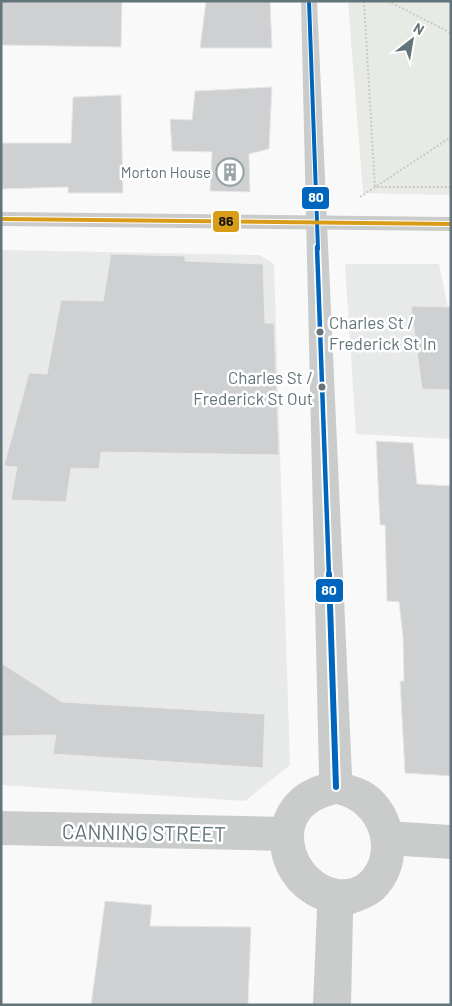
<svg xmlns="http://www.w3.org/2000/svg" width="452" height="1006" font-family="Barlow,sans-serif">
	<rect width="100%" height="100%" fill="#f9f9f9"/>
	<!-- built -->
	<g fill="#e8e9e9">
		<path d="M1 250 259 255 274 264 290 765 245 801 1 785Z"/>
		<path d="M345 264H439L451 323V439L356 434Z"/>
	</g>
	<!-- green -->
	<path fill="#e8eae6" d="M348 1H451V195L363 193Z"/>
	<!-- building -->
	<g fill="#ced0d1" stroke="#e8e8e8">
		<path d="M1 1H122L121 47 1 45Z"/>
		<path d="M206 1H270L272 48H200Z"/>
		<path d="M272 87 269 149 249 154 250 192 210 191 212 152 172 151 170 119 192 120 195 91Z"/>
		<path d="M121 95 123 193H68V187L1 189V143H71L73 97Z"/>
		<path d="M111 254 185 256V261L263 264 265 323H274L279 455 101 452 99 469 71 468 66 502 11 500 17 467 4 466 29 373 47 374 61 300 103 301Z"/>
		<path d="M411 306 451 307V390L422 389Z"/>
		<path d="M376 441 413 443 417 484 451 486V776L405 773 400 681H404L403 637 399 602 387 601 385 525H380Z"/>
		<path d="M1 663 62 702 265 714 263 768 53 754 56 735 1 736Z"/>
		<path d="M105 901 152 905 150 926 251 927 248 1005H91Z"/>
	</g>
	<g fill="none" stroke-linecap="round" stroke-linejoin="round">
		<!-- path -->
		<g stroke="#c8c9ca" stroke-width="2" stroke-dasharray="2 2" stroke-linecap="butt">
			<path d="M364 1 375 187H451"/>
			<path d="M388 1 451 33"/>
			<path d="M360 197 451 137"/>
		</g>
		<!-- minor -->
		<g fill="#cacccc" fill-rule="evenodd">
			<path d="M1 212 451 217V231L1 226Z"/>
			<path d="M1 811 286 817 298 822 303 834 298 846 286 851 1 845Z"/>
			<path d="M387 821 451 825V859L387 855 375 850 370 838 375 826Z"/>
		</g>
		<!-- tertiary -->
		<path fill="#cacccc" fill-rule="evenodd" d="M301 1H317L352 775C361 778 370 781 377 787 409 813 415 868 384 898 376 906 363 910 353 914L351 1005H313L317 909C256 884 252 795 319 775ZM336 804C360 809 377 834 369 859 354 899 304 874 304 836 305 816 319 809 336 804Z"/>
		<!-- bus-1-far2 casing -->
		<g stroke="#fff" stroke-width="6">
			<path id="bus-1-far2" d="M309 1 318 249"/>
		</g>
		<!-- bus-1-far1 casing -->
		<g stroke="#fff" stroke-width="8">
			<path id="bus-1-far1" d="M317 247 329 575"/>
		</g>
		<!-- bus-1 casing -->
		<g stroke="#fff" stroke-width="10">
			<path id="bus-1" d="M329 574 336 787"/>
		</g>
		<!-- bus-2 casing -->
		<g stroke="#fff" stroke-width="6">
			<path id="bus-2" d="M1 219 451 224"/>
		</g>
		<!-- bus-1-far2 -->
		<use href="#bus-1-far2" stroke="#0065bd" stroke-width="4"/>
		<!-- bus-1-far1 -->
		<use href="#bus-1-far1" stroke="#0065bd" stroke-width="4.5"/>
		<!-- bus-1 -->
		<use href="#bus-1" stroke="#0065bd" stroke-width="6"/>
		<!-- bus-2 -->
		<use href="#bus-2" stroke="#d99c18" stroke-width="4"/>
	</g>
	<!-- icons -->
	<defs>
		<g id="building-ring" transform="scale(1.4375)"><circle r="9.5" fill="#fff" stroke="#98a3a6" stroke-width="1.5"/><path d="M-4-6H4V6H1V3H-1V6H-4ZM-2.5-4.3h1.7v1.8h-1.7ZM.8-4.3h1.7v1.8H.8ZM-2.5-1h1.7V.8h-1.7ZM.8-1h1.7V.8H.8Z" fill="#98a3a6"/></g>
	</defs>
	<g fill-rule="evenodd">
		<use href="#building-ring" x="230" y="172"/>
	</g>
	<!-- markers -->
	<g fill="#63747a" stroke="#fff" stroke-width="2">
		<circle cx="320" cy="332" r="4.5"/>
		<circle cx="322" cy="387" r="4.5"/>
	</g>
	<g text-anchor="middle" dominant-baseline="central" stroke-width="5" stroke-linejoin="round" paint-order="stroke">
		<!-- far-poi labels -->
		<g font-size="15" fill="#63747a" stroke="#fff" text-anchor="end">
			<text x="211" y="172">Morton House</text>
		</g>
		<!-- bus labels -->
		<g font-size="17" fill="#63747a" stroke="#fff" text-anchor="start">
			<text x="329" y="322">Charles St /<tspan x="329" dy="21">Frederick St In</tspan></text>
			<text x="313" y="377" text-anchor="end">Charles St /<tspan x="313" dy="21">Frederick St Out</tspan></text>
		</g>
		<!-- near-street labels -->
		<g font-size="21" fill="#63747a" stroke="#fff">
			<text transform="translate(144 832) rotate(1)">CANNING STREET</text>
		</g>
	</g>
	<g stroke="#fff" stroke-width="2">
		<rect x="301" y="186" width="29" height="24" rx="5" fill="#0065bd"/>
		<rect x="212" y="210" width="28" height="23" rx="5" fill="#d99c18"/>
		<rect x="315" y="578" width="29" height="25" rx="5" fill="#0065bd"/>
	</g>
	<g font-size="14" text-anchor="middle" font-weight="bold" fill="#fff">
		<text x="316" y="202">80</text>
		<text x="329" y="595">80</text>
	</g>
	<g font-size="14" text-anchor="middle" font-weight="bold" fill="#111">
		<text x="226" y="226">86</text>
	</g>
	<!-- border -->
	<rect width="452" height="1006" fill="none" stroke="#63747a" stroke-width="5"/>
	<!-- north arrow -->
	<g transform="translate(412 40) rotate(31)" stroke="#ffffff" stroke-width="4" paint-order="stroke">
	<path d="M0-4L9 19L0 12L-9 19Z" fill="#63747a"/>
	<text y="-8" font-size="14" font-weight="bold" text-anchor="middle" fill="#63747a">N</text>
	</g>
</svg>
